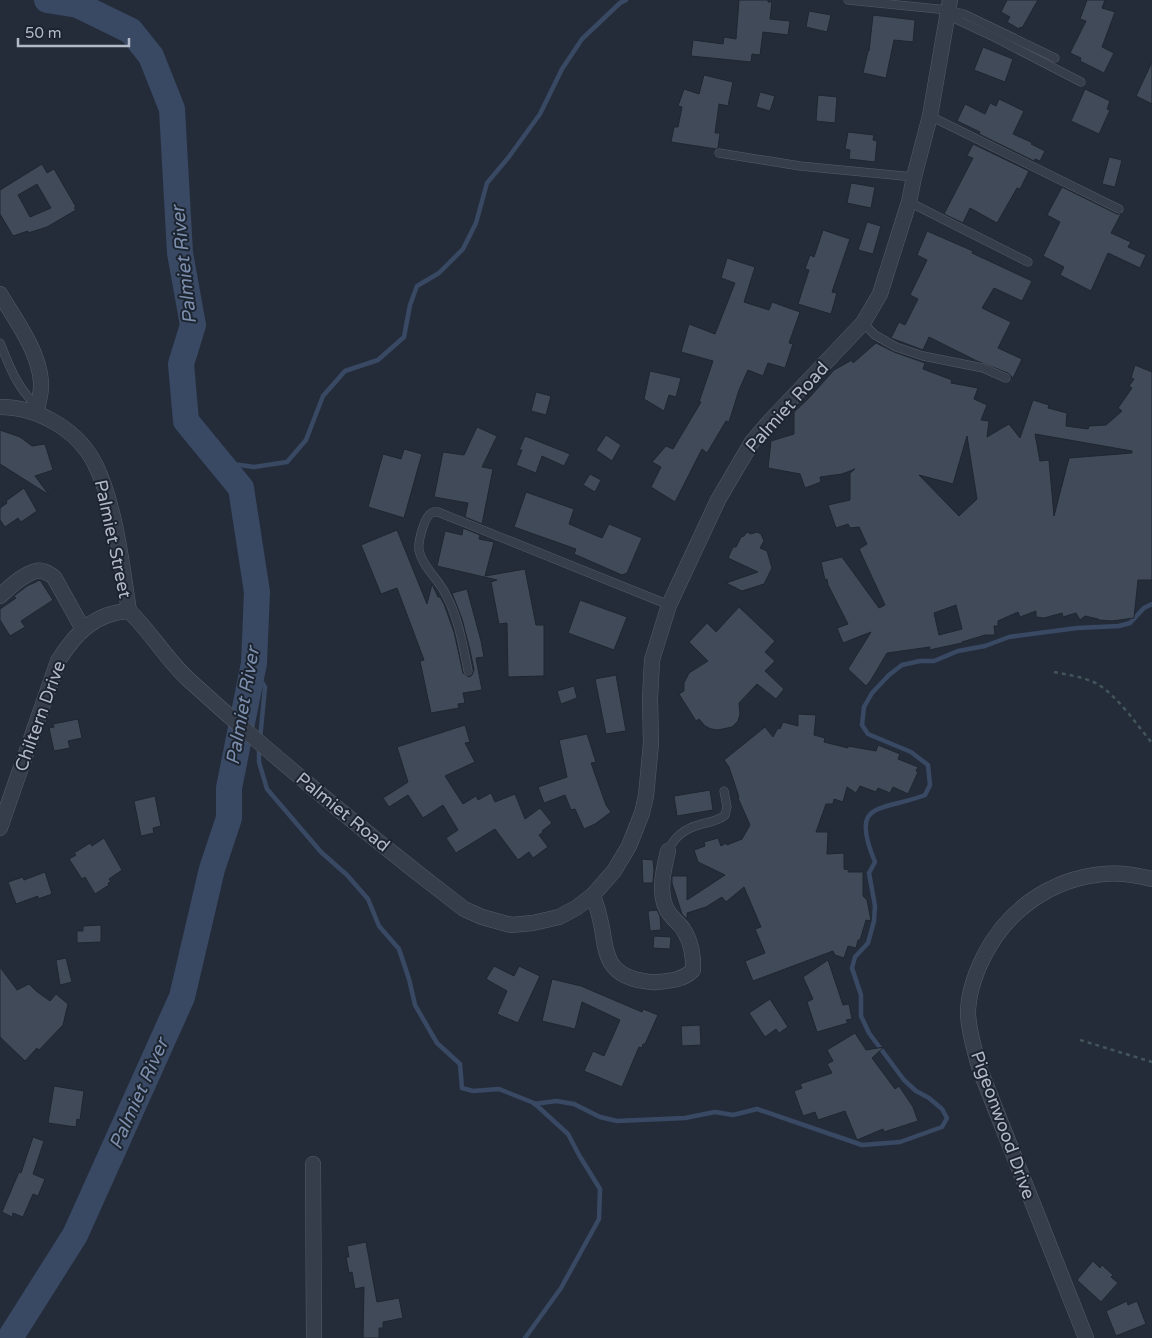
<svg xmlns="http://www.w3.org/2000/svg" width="1152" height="1338" font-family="'Varela Round',sans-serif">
	<rect width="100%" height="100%" fill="#242c3a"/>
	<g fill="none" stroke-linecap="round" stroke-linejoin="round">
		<!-- stream -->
		<g stroke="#394963" stroke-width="4.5">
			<path d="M219 462 254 467 287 462 306 440 323 396 345 371 378 360 404 337 410 305 417 286 439 273 463 249 476 223 487 183 508 158 540 114 562 69 582 39 620 3 626 0"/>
			<path d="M253 668 265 687 260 739"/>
			<path d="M259 747V762L267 789 321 852 347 875 368 899 379 926 399 949 409 979 415 1005 437 1043 460 1064 462 1088 473 1091 499 1089 534 1103 568 1134 579 1155 600 1189 599 1219 561 1288 525 1338"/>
			<path d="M534 1104 556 1101 574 1104 600 1117 617 1121 685 1118 715 1112 733 1115 757 1109 862 1145 900 1142 942 1127 947 1118 942 1109 929 1098 916 1091 904 1080 869 1033 861 1016V995L852 968 855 957 868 943 874 921 875 906 869 873 875 862C849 800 880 812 925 795L930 785 928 765 911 752 868 734 862 725 864 707 872 693 889 675 902 665 920 661H934L958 651 985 646 1009 637 1077 628 1119 626 1130 623 1144 608 1152 604"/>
		</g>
		<!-- river -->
		<path stroke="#394963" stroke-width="26" d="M10 1338 75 1235 182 997 212 869 229 818V788L254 663 257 592 241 488 186 421 181 364 193 325 180 253 172 109 151 56 131 31 78 5 47 0"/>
	</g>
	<!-- building -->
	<g fill="#404a59" stroke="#1e2631" fill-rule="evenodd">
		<path d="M739 0H768V2H772L770 19 790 21 788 35 763 32 760 55 752 54 751 62 691 56 693 40 723 44 724 37 736 39Z"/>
		<path d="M1007 0H1038L1022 28 1020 27 1019 29 1007 22 1010 17 1001 12Z"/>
		<path d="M1087 0H1105L1102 8 1115 12 1102 47 1114 53 1104 73 1080 61 1081 58 1070 53 1086 21 1080 19Z"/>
		<path d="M809 11 831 15 827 32 806 27Z"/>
		<path d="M873 15 915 20 913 42 894 40 886 78 863 73 868 51H869Z"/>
		<path d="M983 47 1013 59 1005 82 974 70Z"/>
		<path d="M1152 62V104L1136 96Z"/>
		<path d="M704 75 733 82 728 106 719 104 715 133H720L718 148 716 149 671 142 674 127H678L682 107 678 106 684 89 699 94Z"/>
		<path d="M1085 89 1110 101 1107 109 1110 110 1099 134 1071 121Z"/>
		<path d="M760 92 775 96 770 111 756 107Z"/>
		<path d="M818 95 837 97 835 123 816 121Z"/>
		<path d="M999 99 1024 111 1013 134 1033 143 1031 144 1045 151 1040 161 1035 159 1034 161 979 134 980 132 957 121 965 104 985 114 990 103 996 106Z"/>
		<path d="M848 132 874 135 873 140 877 141 875 162 849 159 850 150 845 149Z"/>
		<path d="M973 144 1029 171 1020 189 1017 188 997 223 970 208 963 223 944 214 973 158 967 156Z"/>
		<path d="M1109 157 1122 160 1115 187 1102 184Z"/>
		<path d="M42 164 47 173 54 169 76 207 74 208 76 210 47 227 28 233V231L13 236 0 214V190ZM37 184 51 208 30 217 18 195Z"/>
		<path d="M851 183 875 187 871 208 847 203Z"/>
		<path d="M1062 187 1117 214H1121L1111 233 1131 242 1128 247 1146 255 1140 268 1108 253 1091 291 1060 275 1064 267 1043 256 1060 222 1047 215Z"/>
		<path d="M867 222 881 226 873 254 858 250Z"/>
		<path d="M823 230 850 239 832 292 837 293 831 314 798 304 809 270 805 269 810 255 814 257Z"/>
		<path d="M927 231 973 251 972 253 1032 281 1022 301 994 288 982 308 1011 322 998 348 1022 359 1013 378 1008 373 977 361 929 337 923 350 891 338 899 322 905 325 918 299 910 295 927 260 917 255Z"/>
		<path d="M727 258 755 267 744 302 769 310 772 302 800 312 789 343 793 344 785 368 768 363 763 376 748 370 739 390 729 422 726 421 707 453 702 449 675 502 651 487 661 467 652 462 666 446 673 449 701 402H699L713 361 681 352 689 324 715 334 735 283 721 278Z"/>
		<path d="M876 343 894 352 925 363 923 369 952 380 951 383 978 388 974 399 987 405 981 420 989 421 987 437 1009 424 1020 438 1033 400 1049 405 1048 408 1067 413 1066 426 1088 429 1089 426 1106 425 1122 411 1118 408 1132 388 1129 386 1134 379 1131 378 1135 365 1152 372V580H1138L1134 618 1112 621 1099 620 1098 619 1085 616 1080 620 1076 613 1063 617 1062 613 1044 618 1036 617V611L1020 617 1018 612 998 621V626H994L995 635H985L962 642V643L929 650 930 647 887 653 871 680 866 686 848 669 871 632 843 643 837 628 848 624 828 585 827 579 825 580 821 562 842 557 879 608 885 605 859 549 867 544 859 527 850 528 848 524 836 528 828 505 850 500V473L855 469 842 474 820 477 821 482 805 488 800 474 768 468 771 441 794 434V412L808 399 834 370 852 360 853 363ZM1035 434 1132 451V453L1069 458 1054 516 1049 460 1040 461ZM967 436 977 499 959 516 919 475 953 484ZM956 605 962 629 939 635 934 613Z"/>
		<path d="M650 371 681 378 676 397 669 395 664 411 644 399Z"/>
		<path d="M536 392 551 396 546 415 531 411Z"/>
		<path d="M477 427 497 436 482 467 493 469 482 524 465 517 468 503 434 497 443 452 464 455Z"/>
		<path d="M0 430 20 437 32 446 45 444 53 470 35 476 49 495 0 464Z"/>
		<path d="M606 435 621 445 612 461 596 450Z"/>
		<path d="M525 436 570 454 564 466 542 456 536 473 516 465 522 450H519Z"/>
		<path d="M404 449 422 454 404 518 368 507 383 454 401 459Z"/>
		<path d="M590 474 601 480 595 492 583 485Z"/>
		<path d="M24 488 37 511 21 522 18 518 5 527 0 520V508L7 503 6 501Z"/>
		<path d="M526 492 574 509 569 524 602 538 609 524 642 538 627 573 622 575 574 554 576 549 514 527Z"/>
		<path d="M463 528 480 535 479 539 494 542 485 576 525 569 536 625H544V676L508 677 507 623 499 624 491 582 497 580 437 566 445 531 462 535Z"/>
		<path d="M397 530 427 604 432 584 438 597H440L444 604 454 632 463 673 469 677 472 675 474 670 470 650 462 619 452 593 467 589 481 641 484 657 476 658 482 690 463 693 465 703 458 704 459 708 431 713 420 661 424 660 397 588 381 594 361 545Z"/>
		<path d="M747 532 751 534 757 532 761 534 764 541 760 548 767 551 772 568 764 584 742 591 726 583 758 572 728 558 733 547H736L741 537 744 536Z"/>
		<path d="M40 580 53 600 21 621 25 627 10 636 0 620V609L16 598 14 596 27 586Z"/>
		<path d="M580 600 627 617 614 650 568 633Z"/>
		<path d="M739 607 775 641 765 652 775 661 765 671 784 689 776 699 757 684 739 703 740 714 738 721 732 727 718 730 711 729 705 726 699 719 696 721 679 694 684 691V683L689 673 708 661 689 642 707 623 716 632Z"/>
		<path d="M616 675 626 731 606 734 595 679Z"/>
		<path d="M574 686 577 698 561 704 557 691Z"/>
		<path d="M798 714 816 715 814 735 825 738 824 742 848 748V746L876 751 878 745 900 754 898 759 918 767 916 771 918 772 908 794 893 787 890 793 878 788 876 792 860 786 856 793 847 787 843 802 834 799 833 804H826L816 832H828L827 854 844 853V869L849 870 848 872H863V896L867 900 871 921 866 920 860 940H858L856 948 848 946 844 958 835 955 833 951 753 981 745 961 765 953 755 929 761 927 744 887 726 902 722 897 706 907 687 913V919L682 914 679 905 672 883V876H687V900L725 875 698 862 694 850 705 846 704 842 718 838 721 846 726 843 727 845 742 839 750 825 738 798 739 797 729 767 724 760 765 727 773 737 778 728 780 729 783 722 798 726Z"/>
		<path d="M78 719 82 738 68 741 70 748 54 751 49 728 54 727 53 724Z"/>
		<path d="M465 725 470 742 465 743 475 762 445 776 463 804 476 796 478 800 491 793 495 802 515 794 525 819 540 808 552 823 542 831 543 832 539 835 548 847 533 858 529 852 518 860 495 829 456 853 446 838 458 830 443 805 423 818 408 795 389 807 383 798 408 782 397 747Z"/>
		<path d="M587 734 596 762 591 763 606 805 611 812 595 824 584 829 575 809 571 810 565 795 544 803 538 787 567 777 559 740Z"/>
		<path d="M710 790 713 810 677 816 674 796Z"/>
		<path d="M155 796 161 826 153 828 154 833 141 836 134 801Z"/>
		<path d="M104 838 122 870 109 879 111 882 108 883 109 885 95 894 85 877 82 879 69 859 76 855 74 853 90 843 92 846Z"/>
		<path d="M642 859 653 860 654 870 653 883H643Z"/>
		<path d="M45 872 52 894 38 899V896L16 904 8 882 23 877 24 880Z"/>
		<path d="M657 910 660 916 661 930 650 931 648 911Z"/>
		<path d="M101 925V942L77 943V931H83V926Z"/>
		<path d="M654 936 671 937 670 949 653 948Z"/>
		<path d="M66 958 72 982 60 985 56 960Z"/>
		<path d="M828 960 843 1005 849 1004 852 1019 846 1020 848 1023 817 1032 807 1002 813 999 803 977Z"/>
		<path d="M494 966 514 976 519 966 540 976 518 1023 497 1014 507 991 486 979Z"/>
		<path d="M0 967 17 990 29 984 36 991 50 1001 56 994 68 1004 63 1025 39 1050 37 1048 25 1061 0 1037Z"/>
		<path d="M552 979 581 986 642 1012 643 1009 658 1015 645 1044H643L642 1048 639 1047 622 1087 584 1071 593 1051 604 1056 620 1020 582 1002 575 1029 542 1021Z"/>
		<path d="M770 999 788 1027 779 1033 776 1029 765 1037 749 1013Z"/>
		<path d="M700 1025 701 1045 682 1046 681 1026Z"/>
		<path d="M855 1033 866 1050 884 1047 872 1058 895 1089 899 1086 913 1107 918 1121 884 1132 883 1129 857 1140 845 1111 818 1120 815 1112 803 1116 794 1091 802 1088 800 1084 832 1073 827 1064 833 1061 827 1050Z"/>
		<path d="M54 1086 84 1091 80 1120 77 1119 76 1127 48 1123Z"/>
		<path d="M33 1137 44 1141 33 1174 45 1179 38 1196 33 1194 23 1217 13 1213 12 1217 2 1212 19 1172 21 1173Z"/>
		<path d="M366 1242 377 1302 399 1298 403 1318 383 1322V1328H379V1338H363L364 1287 355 1289 352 1272 349 1273 346 1257H349L347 1246Z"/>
		<path d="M1093 1261 1100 1268 1102 1265 1113 1275 1111 1277 1118 1283 1101 1302 1077 1280Z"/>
		<path d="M1127 1301 1128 1305 1137 1301 1146 1324 1116 1336 1106 1311Z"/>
	</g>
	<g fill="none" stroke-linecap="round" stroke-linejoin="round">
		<!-- service casing -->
		<g stroke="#555c68" stroke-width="9">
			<g id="service">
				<path d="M848 0 948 10 964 14 1055 58"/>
				<path d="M947 15 996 38 1081 82"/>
				<path d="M930 116 1119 209"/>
				<path d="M719 153 800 166 914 177"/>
				<path d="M909 202 1028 262"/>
				<path d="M863 323 875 335 896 347 923 356 983 368 1006 378"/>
				<path d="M0 343C11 370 16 385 37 407"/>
				<path d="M468 671C463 645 458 616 445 593 438 579 422 566 419 550 418 541 424 516 433 512H438L669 605"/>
				<path d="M668 851C676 832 691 826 710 822 716 820 721 819 725 815L727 807 724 791"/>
			</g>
		</g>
		<!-- minor casing -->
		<g stroke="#555c68" stroke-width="16">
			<g id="minor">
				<path d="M0 294C16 321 39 351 41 382 42 393 38 403 36 413"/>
				<path d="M0 407C38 407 79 430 96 466 116 508 122 566 129 611"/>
				<path d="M0 596C9 588 23 574 36 571 43 569 49 574 54 577L83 629"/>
				<path d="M129 611C151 632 166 659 189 680 277 760 369 836 464 909L482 917 511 925 533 923 559 917 576 908 593 895 614 871 629 846 642 813 646 796 651 743 650 699 652 660 669 605 718 500 752 442 771 420 863 323 880 294 909 202 914 177 930 116 950 0"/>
				<path d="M0 828 58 661C75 634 94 613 129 611"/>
				<path d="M593 895C597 906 600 917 602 928 606 955 608 973 638 980 645 981 651 983 657 982 670 981 683 980 693 970 694 957 691 941 683 929 678 922 670 917 666 908 658 891 664 868 668 851"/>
				<path d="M313 1164 314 1338"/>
				<path d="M1086 1338 980 1070C975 1052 969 1033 968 1014 968 994 975 974 984 956 1007 910 1051 879 1103 874 1120 872 1136 875 1152 879"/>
			</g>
		</g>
		<!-- path -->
		<g stroke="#435559" stroke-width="2.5" stroke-dasharray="4 4" stroke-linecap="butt">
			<path d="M1054 672C1068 675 1086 677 1099 685 1119 698 1137 725 1152 743"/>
			<path d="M1080 1040 1152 1062"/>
		</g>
		<!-- service -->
		<use href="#service" stroke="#373e4b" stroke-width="8"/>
		<!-- minor -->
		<use href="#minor" stroke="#373e4b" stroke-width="15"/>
	</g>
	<g text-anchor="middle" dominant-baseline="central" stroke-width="4" stroke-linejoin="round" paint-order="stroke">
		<!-- street labels -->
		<g font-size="18" fill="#b2b9c6" stroke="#1c242f">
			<text transform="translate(787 407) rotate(-48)">Palmiet Road</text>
			<text transform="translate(113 539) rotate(78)">Palmiet Street</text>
			<text transform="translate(40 716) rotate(-70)">Chiltern Drive</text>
			<text transform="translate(343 812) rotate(39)">Palmiet Road</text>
			<text transform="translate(1003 1125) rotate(70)">Pigeonwood Drive</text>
		</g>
		<!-- water labels -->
		<g font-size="19" font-style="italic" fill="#7c8ead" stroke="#1c242f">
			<text transform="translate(184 265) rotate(-96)">Palmiet River</text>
			<text transform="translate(243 706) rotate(-80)">Palmiet River</text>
			<text transform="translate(139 1094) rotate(-66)">Palmiet River</text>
		</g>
	</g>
	<!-- scale -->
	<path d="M18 38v8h111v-8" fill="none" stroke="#b2b9c6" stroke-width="2.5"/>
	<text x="25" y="38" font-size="15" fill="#b2b9c6" stroke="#1c242f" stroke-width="4" paint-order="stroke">50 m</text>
</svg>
